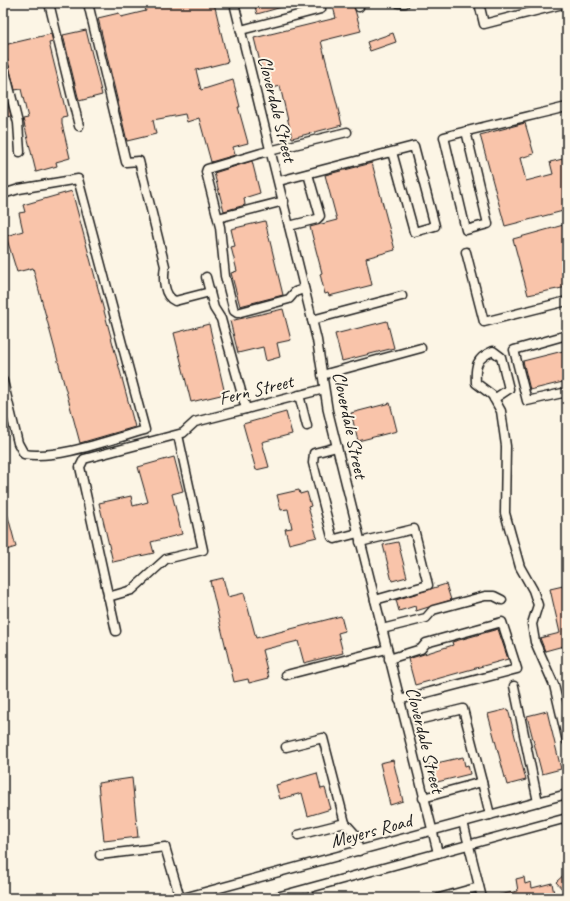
<svg xmlns="http://www.w3.org/2000/svg" width="570" height="901" font-family="Caveat,sans-serif">
	<rect width="100%" height="100%" fill="#fcf5e5"/>
	<filter id="ink" filterUnits="userSpaceOnUse"><feTurbulence type="fractalNoise" baseFrequency=".025" numOctaves="2"/><feDisplacementMap in="SourceGraphic" scale="8" xChannelSelector="R" yChannelSelector="G"/><feConvolveMatrix kernelMatrix="1 2 1 2 8 2 1 2 1" color-interpolation-filters="sRGB"/></filter>
	<g filter="url(#ink)">
		<!-- building -->
		<g fill="#f9c4aa" stroke="#1c1c1c">
			<path d="M161 3H214L228 62 196 70 201 90 233 80 240 107H238L248 143 233 147 235 155 211 162 199 118 187 122 185 114 153 120 156 134 127 141 98 18 119 13 121 17 146 11 145 7Z"/>
			<path d="M254 3H289V5L257 14Z"/>
			<path d="M332 3H353L361 31 321 41 342 125 292 138 280 86 267 90 254 38 336 18Z"/>
			<path d="M86 30 102 95 79 101 63 35Z"/>
			<path d="M393 33 396 42 370 51 367 42Z"/>
			<path d="M51 34 53 42 49 43 67 116 62 117V124L70 158 56 162 57 166 36 172 23 119 28 118 21 89 15 90 8 62 3 58V54L6 53 4 45Z"/>
			<path d="M3 86 11 116 3 118Z"/>
			<path d="M525 123 534 154 520 158 526 181 553 174 550 162 567 158V210L505 226 480 135Z"/>
			<path d="M252 161 260 193 244 198 245 205 224 211 214 173Z"/>
			<path d="M372 163 395 250 366 258 372 285 329 296 328 293 325 294 320 274 322 273 310 227 337 220 325 175Z"/>
			<path d="M72 191 135 427 80 443 33 268 17 272 6 236 23 231 19 213 25 212 23 205Z"/>
			<path d="M265 221 283 295 240 306 231 273 237 271 231 247 235 246 231 229Z"/>
			<path d="M567 224V287L528 295 513 239Z"/>
			<path d="M283 309 291 340 277 343 280 357 266 361 263 347 238 353 230 321Z"/>
			<path d="M387 321 394 348 342 361 335 334Z"/>
			<path d="M209 324 225 394 191 402 174 333Z"/>
			<path d="M567 350V381L530 390 523 361Z"/>
			<path d="M390 403 397 431 358 441 351 413Z"/>
			<path d="M286 412 292 434 262 442 269 467 256 470 243 424Z"/>
			<path d="M174 457 183 491 172 494 182 534 151 542 154 553 113 562 99 503 131 496 133 506 148 502 138 467Z"/>
			<path d="M299 490 300 494 307 492 311 506 308 507 317 537 289 544 285 529 292 528 288 509 281 510 277 495Z"/>
			<path d="M5 505 16 547 3 551V506Z"/>
			<path d="M398 542 407 577 392 581 383 545Z"/>
			<path d="M223 578 228 597 244 593 256 638 341 616 345 631 338 633 343 653 304 663 298 641 262 650 269 678 249 683 248 679 234 682 210 581Z"/>
			<path d="M446 584 451 600 416 611 415 606 399 611 396 600Z"/>
			<path d="M563 586 567 603V645L545 651 540 638 560 633 550 589Z"/>
			<path d="M498 629 508 659 415 685 408 659 453 645 452 642Z"/>
			<path d="M508 709 526 780 507 785 488 714Z"/>
			<path d="M547 711 561 769 542 774 527 716Z"/>
			<path d="M463 757 465 766 468 765 470 774 433 783 428 765Z"/>
			<path d="M393 760 403 801 390 805 380 763Z"/>
			<path d="M317 773 321 789 325 788 331 809 308 816 302 793 280 799 276 785Z"/>
			<path d="M132 778 138 837 104 841 98 783Z"/>
			<path d="M567 872V888L564 891 556 882Z"/>
			<path d="M524 877 525 884 531 882 532 888 552 883 554 894 536 898H499V895L518 891 516 879Z"/>
		</g>
		<g fill="none" stroke-linecap="round" stroke-linejoin="round">
			<!-- minor casing -->
			<g stroke="#1c1c1c" stroke-width="11">
				<g id="minor">
					<path d="M49 3 79 126"/>
					<path d="M88 3 126 162 139 161 165 266C163 277 163 296 175 301L210 292"/>
					<path d="M234 3 317 340 328 411 438 853"/>
					<path d="M358 3 359 7"/>
					<path d="M399 3H405"/>
					<path d="M479 3 484 24 567 3"/>
					<path d="M241 30 321 9"/>
					<path d="M3 63 18 123 20 152"/>
					<path d="M466 131 488 224 466 230 444 137C485 126 526 117 567 107"/>
					<path d="M279 181 414 146 435 226 414 232 392 152"/>
					<path d="M3 194 19 189 78 179 145 430C112 439 57 460 24 454L18 443 3 381"/>
					<path d="M218 218 284 201"/>
					<path d="M289 226 317 219 320 216 308 174"/>
					<path d="M466 252 484 322 567 301"/>
					<path d="M206 277 214 308 221 319 246 409"/>
					<path d="M304 289 295 292 289 299 237 313 234 311 225 276 220 227 206 172 207 169 261 153 347 132"/>
					<path d="M312 320 402 296"/>
					<path d="M567 335 514 350 527 401 567 392"/>
					<path d="M322 375 421 348"/>
					<path d="M299 395 307 426"/>
					<path d="M494 399 509 389 501 357 493 351C476 358 475 366 476 383L492 395 501 411 506 446 505 513 520 567 533 590 538 605 532 624 535 642 554 685 567 741"/>
					<path d="M337 447 314 453 313 463 332 537 335 539 358 533"/>
					<path d="M360 542 414 529 428 585 375 600"/>
					<path d="M108 597 132 590 166 559 203 550 178 435"/>
					<path d="M382 629 426 618 433 610 485 596H494L502 600"/>
					<path d="M116 631 80 467 84 459 183 433 195 422 324 389"/>
					<path d="M389 659 421 649 426 643 502 622 517 669 399 700"/>
					<path d="M286 675 387 649"/>
					<path d="M514 686 538 802"/>
					<path d="M418 720 463 709 482 782"/>
					<path d="M286 747 323 738 345 823 354 833 359 851"/>
					<path d="M423 798 482 782 490 815"/>
					<path d="M463 822 482 898"/>
					<path d="M298 835 345 823"/>
					<path d="M100 855 165 847 180 898"/>
					<path d="M183 898 567 794"/>
					<path d="M273 898 567 818"/>
					<path d="M439 898 479 887"/>
				</g>
			</g>
			<!-- minor -->
			<use href="#minor" stroke="#fcf5e5" stroke-width="8"/>
		</g>
	</g>
	<g text-anchor="middle" dominant-baseline="central" stroke-width="4" stroke-linejoin="round" paint-order="stroke">
		<!-- street labels -->
		<g font-size="19" fill="#1c1c1c" stroke="#fcf5e5">
			<text transform="translate(277 109) rotate(76)">Cloverdale Street</text>
			<text transform="translate(256 390) rotate(-14)">Fern Street</text>
			<text transform="translate(350 425) rotate(78)">Cloverdale Street</text>
			<text transform="translate(425 740) rotate(76)">Cloverdale Street</text>
			<text transform="translate(371 831) rotate(-15)">Meyers Road</text>
		</g>
	</g>
	<!-- margin -->
	<rect width="570" height="901" fill="none" stroke="#fcf5e5" stroke-width="16"/>
	<rect x="8" y="8" width="554" height="885" fill="none" stroke="#1c1c1c" stroke-width="1.5" filter="url(#ink)"/>
</svg>
